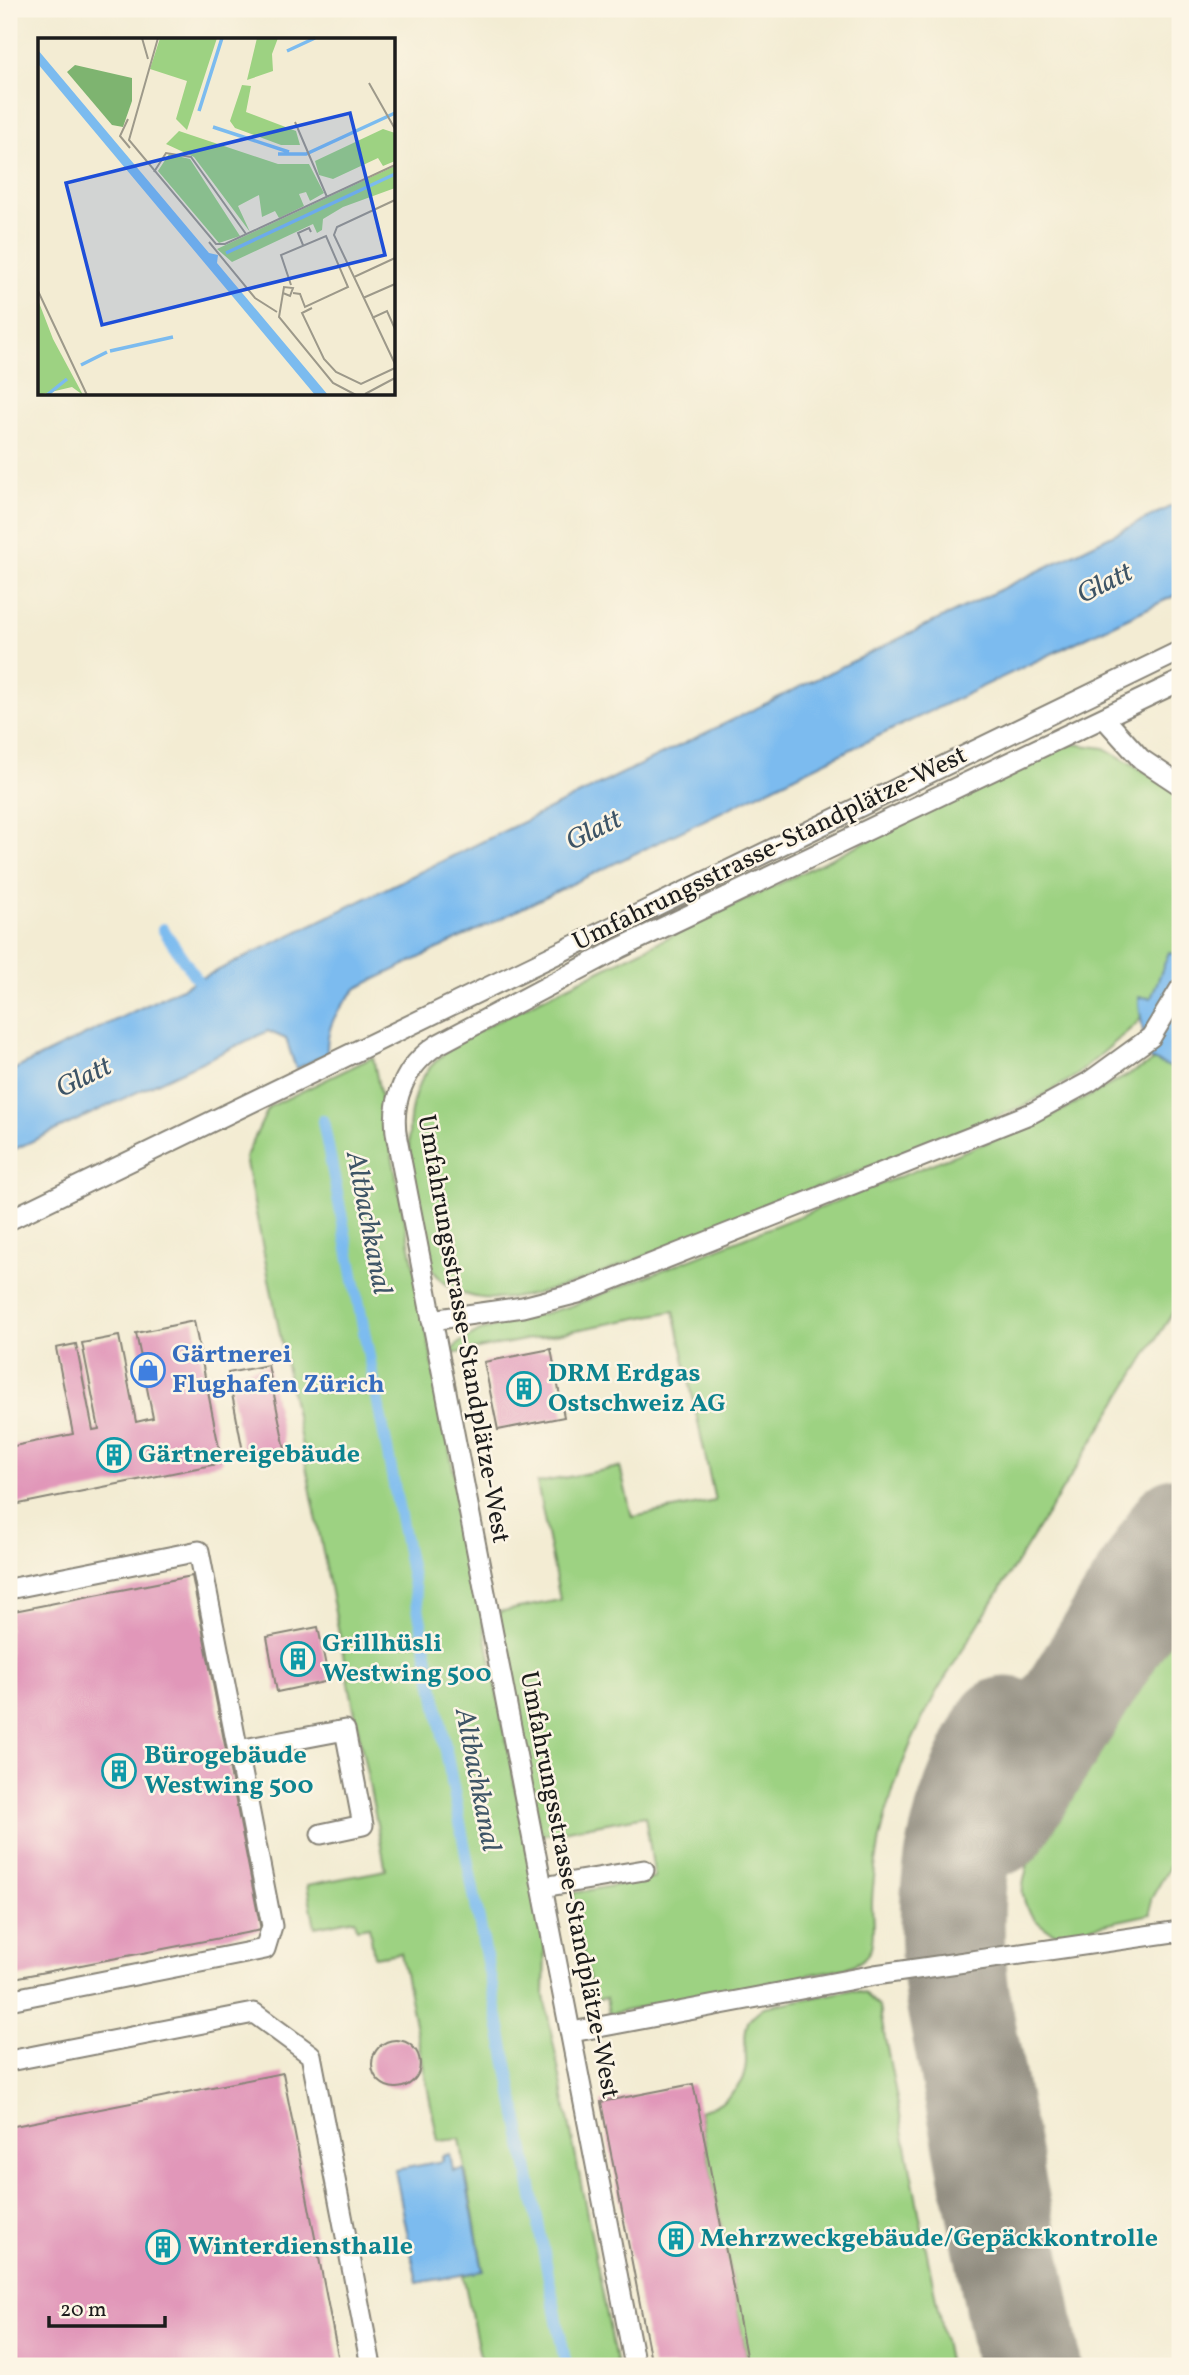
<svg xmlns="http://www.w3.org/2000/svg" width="1189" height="2375" font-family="Vollkorn,serif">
	<rect width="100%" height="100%" fill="#fcf5e5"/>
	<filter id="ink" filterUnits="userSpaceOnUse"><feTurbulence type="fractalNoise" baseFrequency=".0143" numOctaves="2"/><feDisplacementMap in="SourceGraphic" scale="14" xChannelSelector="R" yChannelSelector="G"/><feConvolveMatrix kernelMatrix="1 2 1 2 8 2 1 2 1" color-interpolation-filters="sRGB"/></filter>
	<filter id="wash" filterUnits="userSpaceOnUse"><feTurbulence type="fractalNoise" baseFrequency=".00686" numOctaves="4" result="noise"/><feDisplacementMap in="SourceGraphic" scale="28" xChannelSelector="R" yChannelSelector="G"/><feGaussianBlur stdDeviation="1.57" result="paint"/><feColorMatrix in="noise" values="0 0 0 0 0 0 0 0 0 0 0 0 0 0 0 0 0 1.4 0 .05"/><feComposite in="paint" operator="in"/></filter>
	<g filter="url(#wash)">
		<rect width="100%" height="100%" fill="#f3ecd3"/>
		<!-- green -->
		<g fill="#9dd282" stroke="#5c774f" stroke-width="2">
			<path d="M1074 744 1104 748 1180 792V958L1164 987 1136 1024 1076 1076 1026 1105 595 1276C547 1292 462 1323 430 1265 419 1207 387 1112 433 1064 453 1043 478 1031 504 1017L1046 754 1063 746Z"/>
			<path d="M1180 1041V1301L937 1691C907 1745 884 1803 875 1868 874 1880 872 1892 872 1904 872 1918 875 1933 871 1947 868 1958 859 1963 848 1967L609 2014 606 1998 594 2000C586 1964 576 1929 573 1893L655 1878 645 1816 540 1835 498 1612 560 1600 537 1483 620 1467 632 1517 715 1501 674 1311 447 1355 459 1343 480 1331 571 1306 1046 1119 1147 1065Z"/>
			<path d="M373 1057 545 1940 544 1996 617 2366H482L463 2275 483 2270 460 2139 438 2141 401 1953 374 1957 369 1926 357 1928 355 1919 315 1927 307 1885 386 1870 245 1158 269 1107Z"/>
			<path d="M1180 1598V1849L1151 1899V1914L1057 1934C1041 1928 1026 1914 1023 1895 1021 1886 1026 1873 1028 1864 1040 1805 1072 1758 1103 1709L1109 1712Z"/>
			<path d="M852 1990 866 1994 879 2007 949 2366H748L699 2111C722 2106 746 2087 746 2062 746 2049 743 2034 748 2022 752 2016 758 2011 764 2007Z"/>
		</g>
		<!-- water -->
		<g fill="#7bbbef" stroke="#4c6c86" stroke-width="2">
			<path d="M1180 502V593L874 738 357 988C338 1009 326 1024 327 1054L296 1069 286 1039 268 1031 9 1152V1072Z"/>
			<path d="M1169 952 1180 956V1071L1147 1058 1139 1005V997L1151 998Z"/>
			<path d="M450 2154 453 2171 464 2169 483 2271 417 2283 395 2170 443 2161 442 2156Z"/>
		</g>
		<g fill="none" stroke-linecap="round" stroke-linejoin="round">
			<!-- stream -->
			<g stroke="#7bbbef" stroke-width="12">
				<path d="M163 929 206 993"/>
				<path d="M323 1121 566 2366"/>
			</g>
			<!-- taxiway -->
			<g stroke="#888478" stroke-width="105">
				<path d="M1006 1729C955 1820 944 1891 957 1994L1029 2366"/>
				<path d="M997 1823 1180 1529"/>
			</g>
		</g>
		<g id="blocks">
			<!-- building -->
			<g fill="#e197b9">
				<path d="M194 1321 222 1463 9 1506V1447L73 1434 56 1348 76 1344 93 1430 99 1429 82 1343 119 1336 136 1422 153 1418 136 1333Z"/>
				<path d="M551 1349 564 1417 498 1430 484 1362Z"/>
				<path d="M268 1365 285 1449 244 1457 228 1373Z"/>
				<path d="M192 1576 261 1930 9 1979V1612Z"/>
				<path d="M318 1627 329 1681 277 1692 267 1637Z"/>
				<circle cx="396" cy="2064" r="24"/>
				<path d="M283 2073 340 2366H9V2127Z"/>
				<path d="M693 2084 699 2111 748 2366H652L601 2102Z"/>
			</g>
		</g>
	</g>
	<g filter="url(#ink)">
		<use href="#blocks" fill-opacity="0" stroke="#888478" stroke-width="2"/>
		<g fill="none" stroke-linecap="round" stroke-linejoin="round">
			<!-- lane casing -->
			<g stroke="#888478" stroke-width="23">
				<g id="lane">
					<path d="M1104 718 1141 759 1180 785"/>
					<path d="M9 1220 1180 651"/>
					<path d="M432 1320 523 1307 578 1293 1032 1113 1089 1082 1151 1037 1180 989"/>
					<path d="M9 1589 199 1551 272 1926 265 1949 9 2000"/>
					<path d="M239 1750 345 1730 363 1825 321 1834"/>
					<path d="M543 1887 644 1870"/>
					<path d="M572 2032 875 1975 1180 1931"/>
					<path d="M9 2061 254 2013 311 2055 371 2366"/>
					<path d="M635 2366 397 1139C390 1101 405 1066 437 1045L620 948 1180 681"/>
				</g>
			</g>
			<!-- lane -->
			<use href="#lane" stroke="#fff" stroke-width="19"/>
		</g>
	</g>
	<!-- icons -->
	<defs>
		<g id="shop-ring" transform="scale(1.75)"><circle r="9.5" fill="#fcf5e5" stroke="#3f7fe0" stroke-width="1.5"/><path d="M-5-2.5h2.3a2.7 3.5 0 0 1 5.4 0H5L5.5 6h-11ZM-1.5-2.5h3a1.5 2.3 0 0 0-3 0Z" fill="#3f7fe0"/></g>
		<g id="building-ring" transform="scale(1.75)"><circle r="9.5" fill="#fcf5e5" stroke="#0f9aa8" stroke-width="1.5"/><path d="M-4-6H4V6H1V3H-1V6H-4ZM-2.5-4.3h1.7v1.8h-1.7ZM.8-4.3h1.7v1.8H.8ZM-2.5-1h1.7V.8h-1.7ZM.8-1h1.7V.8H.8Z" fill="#0f9aa8"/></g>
	</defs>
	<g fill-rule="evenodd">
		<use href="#shop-ring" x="148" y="1370"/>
		<use href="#building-ring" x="524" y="1389"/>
		<use href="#building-ring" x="114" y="1455"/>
		<use href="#building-ring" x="298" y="1659"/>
		<use href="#building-ring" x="119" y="1771"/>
		<use href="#building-ring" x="676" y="2239"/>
		<use href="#building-ring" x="163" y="2247"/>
	</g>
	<g text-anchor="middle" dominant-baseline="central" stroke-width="5" stroke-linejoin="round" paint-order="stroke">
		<!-- street labels -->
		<g font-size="26" fill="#1c1c1c" stroke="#fcf5e5">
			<text transform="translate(770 849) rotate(-26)">Umfahrungsstrasse-Standplätze-West</text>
			<text transform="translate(463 1329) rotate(80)">Umfahrungsstrasse-Standplätze-West</text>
			<text transform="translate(569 1885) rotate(79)">Umfahrungsstrasse-Standplätze-West</text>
		</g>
		<!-- shop labels -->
		<g font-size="26" font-weight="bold" fill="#366cbe" stroke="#fcf5e5" text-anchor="start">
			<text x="172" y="1355">Gärtnerei<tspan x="172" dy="30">Flughafen Zürich</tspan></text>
		</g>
		<!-- culture labels -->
		<g font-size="26" font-weight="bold" fill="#0d838f" stroke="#fcf5e5" text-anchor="start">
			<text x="548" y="1374">DRM Erdgas<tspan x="548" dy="30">Ostschweiz AG</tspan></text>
			<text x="138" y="1455">Gärtnereigebäude</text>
			<text x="322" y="1644">Grillhüsli<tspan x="322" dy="30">Westwing 500</tspan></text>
			<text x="144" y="1756">Bürogebäude<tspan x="144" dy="30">Westwing 500</tspan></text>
			<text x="700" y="2239">Mehrzweckgebäude/Gepäckkontrolle</text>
			<text x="188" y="2247">Winterdiensthalle</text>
		</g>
		<!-- water labels -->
		<g font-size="28" font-style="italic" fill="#3d5466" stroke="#fcf5e5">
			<text transform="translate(1105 584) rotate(-26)">Glatt</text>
			<text transform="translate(594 831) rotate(-26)">Glatt</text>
			<text transform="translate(84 1078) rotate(-26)">Glatt</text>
			<text transform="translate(368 1223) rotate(79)">Altbachkanal</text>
			<text transform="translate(477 1780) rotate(79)">Altbachkanal</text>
		</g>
	</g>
	<!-- overview -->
	<g transform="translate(38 38)">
		<rect width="357" height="357" fill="#f3ecd3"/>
		<path d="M122 0H179L149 92 138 81 149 43 112 31ZM219 0H240L234 16 235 33 209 42ZM204 47 213 48 208 74 258 93 262 107H243L197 90 192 83ZM345 91 357 95V123L345 128 340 120 295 141 281 137 277 123ZM141 93 240 126H271L286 155 272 163 268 154 261 156 266 168 241 180 237 173 224 179 221 157 200 168 212 194 156 119 128 106ZM131 116 152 121 202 198 181 205 120 133ZM357 128V150L305 169 285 181 284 192 279 195 275 186 194 224 179 211ZM0 262 15 301 45 357 34 349 0 357Z" fill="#9dd282"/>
		<path d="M37 27 94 40V63L85 89 74 87 29 34Z" fill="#7eb470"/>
		<path d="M0 12 171 215 180 217 179 225 290 357H277L216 284 0 26Z" fill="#7bbbef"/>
		<path fill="none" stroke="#7bbbef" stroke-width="3.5" d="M249 13 277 0M161 73 184 0M175 89 251 114M240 116H268L357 75M188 215 357 136M72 313 135 299M43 327 69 314M9 357 29 341"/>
		<path fill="none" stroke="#9d998a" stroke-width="2" d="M104 0 110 21M120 0 91 102 178 206H187L357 127M331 45 357 91M90 81 82 98 92 110M257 84 289 159M116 134 128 115 153 119 208 196M171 204 217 260 239 274M265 207 260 195 271 190 273 194M357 220 316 239 357 326M316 239 296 197 299 189 357 162M253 247 243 217 288 198 310 249 267 269 262 256 255 255M0 253 49 357M245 255 252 258 255 250 246 249 241 279 295 345 318 357M325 260 357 246M274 270 264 275 286 321 298 334 323 346 357 330M334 280 349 273 357 291M327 356 357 340"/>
		<path fill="#1d4ed8" fill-opacity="0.15" stroke="#1d4ed8" stroke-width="3.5" d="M312 75 347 217 64 287 28 145Z"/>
		<rect width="357" height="357" fill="none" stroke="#1c1c1c" stroke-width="3.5"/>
	</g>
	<!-- margin -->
	<rect width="1189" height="2375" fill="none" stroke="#fcf5e5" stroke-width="35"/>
	<!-- scale -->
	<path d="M49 2316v10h116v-10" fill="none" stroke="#1c1c1c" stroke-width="3.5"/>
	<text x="60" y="2316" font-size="21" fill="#1c1c1c" stroke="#fcf5e5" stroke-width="5" paint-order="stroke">20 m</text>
</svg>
